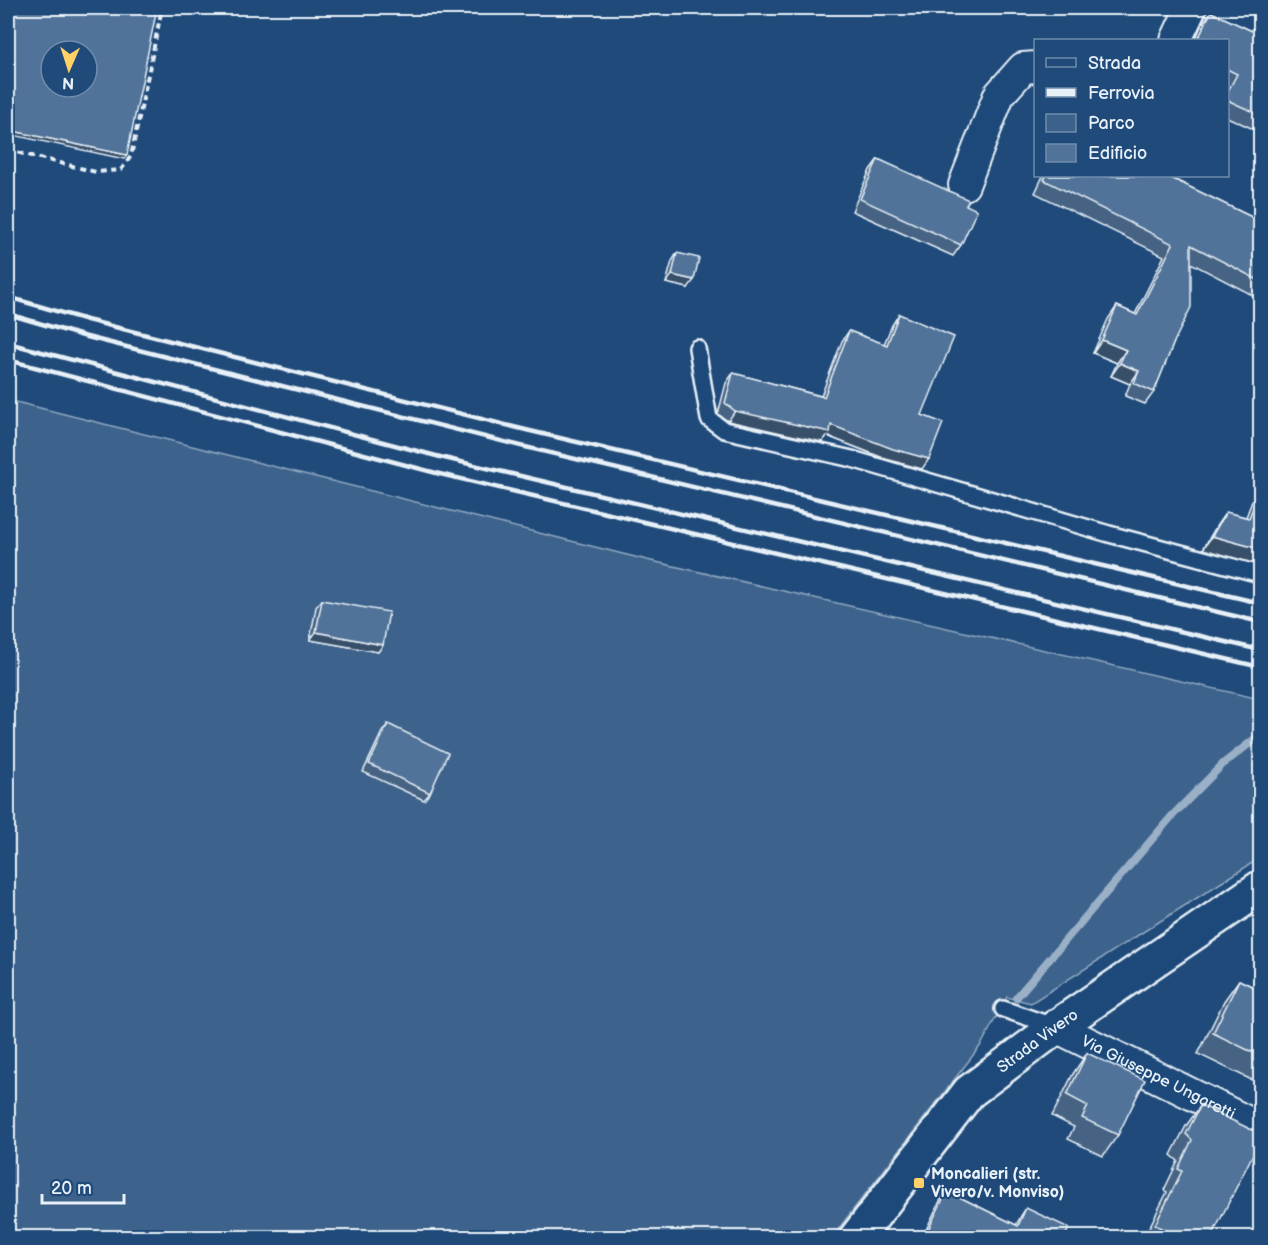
<svg xmlns="http://www.w3.org/2000/svg" width="1268" height="1245" font-family="'Balsamiq Sans',sans-serif">
	<rect width="100%" height="100%" fill="#1f4a7a"/>
	<filter id="ink" filterUnits="userSpaceOnUse"><feTurbulence type="fractalNoise" baseFrequency=".0167" numOctaves="2"/><feDisplacementMap in="SourceGraphic" scale="12" xChannelSelector="R" yChannelSelector="G"/><feConvolveMatrix kernelMatrix="1 2 1 2 8 2 1 2 1" color-interpolation-filters="sRGB"/></filter>
	<g filter="url(#ink)">
		<!-- green -->
		<path fill="#3c628c" stroke="#92aac2" stroke-width="1.5" d="M8 400 647 560 1260 699V858L1031 1003 1007 997 981 1045 832 1237H8Z"/>
		<g fill="none" stroke-linecap="round" stroke-linejoin="round">
			<!-- stream -->
			<path stroke="#9ab0c7" stroke-width="8" d="M1016 998 1172 816 1223 764 1260 735"/>
			<!-- service casing -->
			<g stroke="#e8f1f8" stroke-width="20">
				<g id="service">
					<path d="M697 348 709 419 724 430 852 459 1109 534 1260 574"/>
					<path d="M1003 1009 1056 1027"/>
				</g>
			</g>
			<!-- minor casing -->
			<g stroke="#e8f1f8" stroke-width="34">
				<g id="minor">
					<path d="M1176 40 1191 8"/>
					<path d="M964 185 999 95 1023 68 1036 67"/>
					<path id="s1" d="M1056 1027 1260 1128"/>
				</g>
			</g>
			<!-- tertiary casing -->
			<g stroke="#e8f1f8" stroke-width="38">
				<g id="tertiary">
					<path id="s2" d="M856 1238 969 1092 1056 1027 1260 888"/>
				</g>
			</g>
			<!-- path -->
			<path stroke="#e8f1f8" stroke-width="4" stroke-dasharray="6 4.5" stroke-linecap="butt" d="M8 150 96 172 121 170 131 156 162 8"/>
			<!-- service -->
			<use href="#service" stroke="#1f4a7a" stroke-width="15"/>
			<!-- minor -->
			<use href="#minor" stroke="#1f4a7a" stroke-width="30"/>
			<!-- tertiary -->
			<use href="#tertiary" stroke="#1f4a7a" stroke-width="33"/>
			<!-- rail -->
			<g stroke="#e8f1f8" stroke-width="4.5">
				<path d="M8 297 87 320 526 430 1260 603"/>
				<path d="M8 314 83 336 521 446 1260 622"/>
				<path d="M8 343 444 458 1260 650"/>
				<path d="M8 360 440 474 1260 667"/>
			</g>
		</g>
		<!-- wall -->
		<g fill="#466384" stroke="#e8f1f8" stroke-width="1.5">
			<path d="M1260 11V132L1227 117V40H1195L1202 24 1211 12 1252 31Z"/>
			<path d="M878 159 966 205 961 245 953 256 852 211 870 170Z"/>
			<path d="M1043 176H1167L1260 221V299L1191 263 1174 342 1154 392 1145 404 1125 396 1130 384 1111 376 1117 363 1093 353 1108 319 1117 306 1135 314 1164 256 1035 193Z"/>
			<path d="M677 253 688 288 666 283 672 261Z"/>
			<path d="M899 314 922 415V469L886 459 827 436 822 442 728 421 718 414 726 383 733 373 821 396 842 341 849 331 884 344 892 325Z"/>
			<path d="M1260 480V565L1203 549 1217 525 1226 512 1246 517Z"/>
			<path d="M322 600 383 645 378 652 310 640 316 607Z"/>
			<path d="M388 724 430 793 424 800 363 772 382 732Z"/>
			<path d="M1239 980 1260 990V1084L1198 1054 1224 1001Z"/>
			<path d="M1087 1053 1118 1135 1103 1156 1068 1139 1074 1127 1052 1116 1073 1074Z"/>
			<path d="M1201 1105 1211 1238H1144L1167 1192 1164 1190 1178 1161 1171 1155 1186 1126Z"/>
			<path d="M947 1191 1016 1225 1021 1216 1026 1208 1064 1238H922L941 1199Z"/>
		</g>
		<!-- shaded-wall -->
		<g fill="#39506b" stroke="#e8f1f8" stroke-width="1.5">
			<path d="M8 130 127 155 124 159 8 134Z"/>
			<path d="M672 275 694 280 688 288 666 283Z"/>
			<path d="M1102 340 1126 350 1117 363 1093 353Z"/>
			<path d="M1120 363 1139 371 1130 384 1111 376Z"/>
			<path d="M735 411 831 425 929 459 922 469 886 459 827 436 822 442 728 421Z"/>
			<path d="M1212 536 1260 549V565L1203 549Z"/>
			<path d="M316 632 383 645 378 652 310 640Z"/>
		</g>
		<!-- building -->
		<g fill="#517399" stroke="#e8f1f8" stroke-width="1.5" fill-rule="evenodd">
			<path d="M8 8H157L127 155 8 130ZM51 51H87V87H51Z"/>
			<path d="M1211 12 1254 32 1260 18V115L1227 100V93L1237 74 1227 69V40H1196L1200 35Z"/>
			<path d="M878 159 969 200 966 205 977 210 961 245 860 199Z"/>
			<path d="M1046 176H1167L1260 221V281L1191 245V307L1174 342 1154 392 1134 383 1139 371 1120 363 1126 350 1102 340 1117 306 1137 315 1173 244 1044 180Z"/>
			<path d="M677 253 699 258 694 280 672 275Z"/>
			<path d="M899 314 954 337 922 415 943 423 929 459 893 449 831 425 830 432 735 411 725 403 733 373 824 397 849 331 887 345Z"/>
			<path d="M1260 490V549L1212 536 1226 512 1249 518Z"/>
			<path d="M322 600 389 612 383 645 316 632Z"/>
			<path d="M388 724 448 753 430 793 369 764Z"/>
			<path d="M1239 980 1260 990V1056L1213 1033Z"/>
			<path d="M1087 1053 1145 1080 1118 1135 1082 1118 1088 1106 1067 1095Z"/>
			<path d="M1201 1105 1260 1134V1140L1211 1238H1181L1155 1225 1182 1171 1178 1169 1192 1140 1186 1134Z"/>
			<path d="M947 1191 1018 1226 1026 1208 1069 1228 1064 1238H928L925 1236Z"/>
		</g>
	</g>
	<!-- markers -->
	<rect fill="#ffd166" stroke="#1f4a7a" stroke-width="2" x="913" y="1177" width="12" height="12" rx="3"/>
	<g text-anchor="middle" dominant-baseline="central" stroke-width="4.5" stroke-linejoin="round" paint-order="stroke">
		<!-- street labels -->
		<g font-size="16" fill="#e8f1f8" stroke="#1f4a7a">
			<text stroke="none"><textPath href="#s2" startOffset="270">Strada Vivero</textPath></text>
			<text stroke="none"><textPath href="#s1" startOffset="114">Via Giuseppe Ungaretti</textPath></text>
		</g>
		<!-- poi labels -->
		<g font-size="16" font-weight="bold" fill="#e8f1f8" stroke="#1f4a7a" text-anchor="start">
			<text x="931" y="1174">Moncalieri (str.<tspan x="931" dy="18">Vivero/v. Monviso)</tspan></text>
		</g>
	</g>
	<!-- margin -->
	<rect width="1268" height="1245" fill="none" stroke="#1f4a7a" stroke-width="30"/>
	<rect x="15" y="15" width="1238" height="1215" fill="none" stroke="#e8f1f8" stroke-width="2" filter="url(#ink)"/>
	<!-- legend -->
	<rect x="1034" y="39" width="195" height="138" fill="#1f4a7a" stroke="#6f8dac" stroke-width="1.5"/>
	<rect x="1046" y="58" width="30" height="9" fill="#1f4a7a" stroke="#6f8dac" stroke-width="1.5"/>
	<text x="1088" y="69" font-size="18" fill="#e8f1f8">Strada</text>
	<rect x="1046" y="88" width="30" height="9" fill="#e8f1f8" stroke="#6f8dac" stroke-width="1.5"/>
	<text x="1088" y="99" font-size="18" fill="#e8f1f8">Ferrovia</text>
	<rect x="1046" y="114" width="30" height="18" fill="#3c628c" stroke="#6f8dac" stroke-width="1.5"/>
	<text x="1088" y="129" font-size="18" fill="#e8f1f8">Parco</text>
	<rect x="1046" y="144" width="30" height="18" fill="#517399" stroke="#6f8dac" stroke-width="1.5"/>
	<text x="1088" y="159" font-size="18" fill="#e8f1f8">Edificio</text>
	<!-- north arrow -->
	<g transform="translate(69 69) rotate(183)"><circle r="28" fill="#1f4a7a" stroke="#6f8dac" stroke-width="1.5"/>
	<path d="M0-4.5L10 22L0 15L-10 22Z" fill="#ffd166"/>
	<text y="-9" font-size="16" font-weight="bold" text-anchor="middle" fill="#e8f1f8">N</text>
	</g>
	<!-- scale -->
	<path d="M42 1194v9h82v-9" fill="none" stroke="#e8f1f8" stroke-width="3"/>
	<text x="51" y="1194" font-size="18" fill="#e8f1f8" stroke="#1f4a7a" stroke-width="4.5" paint-order="stroke">20 m</text>
</svg>
